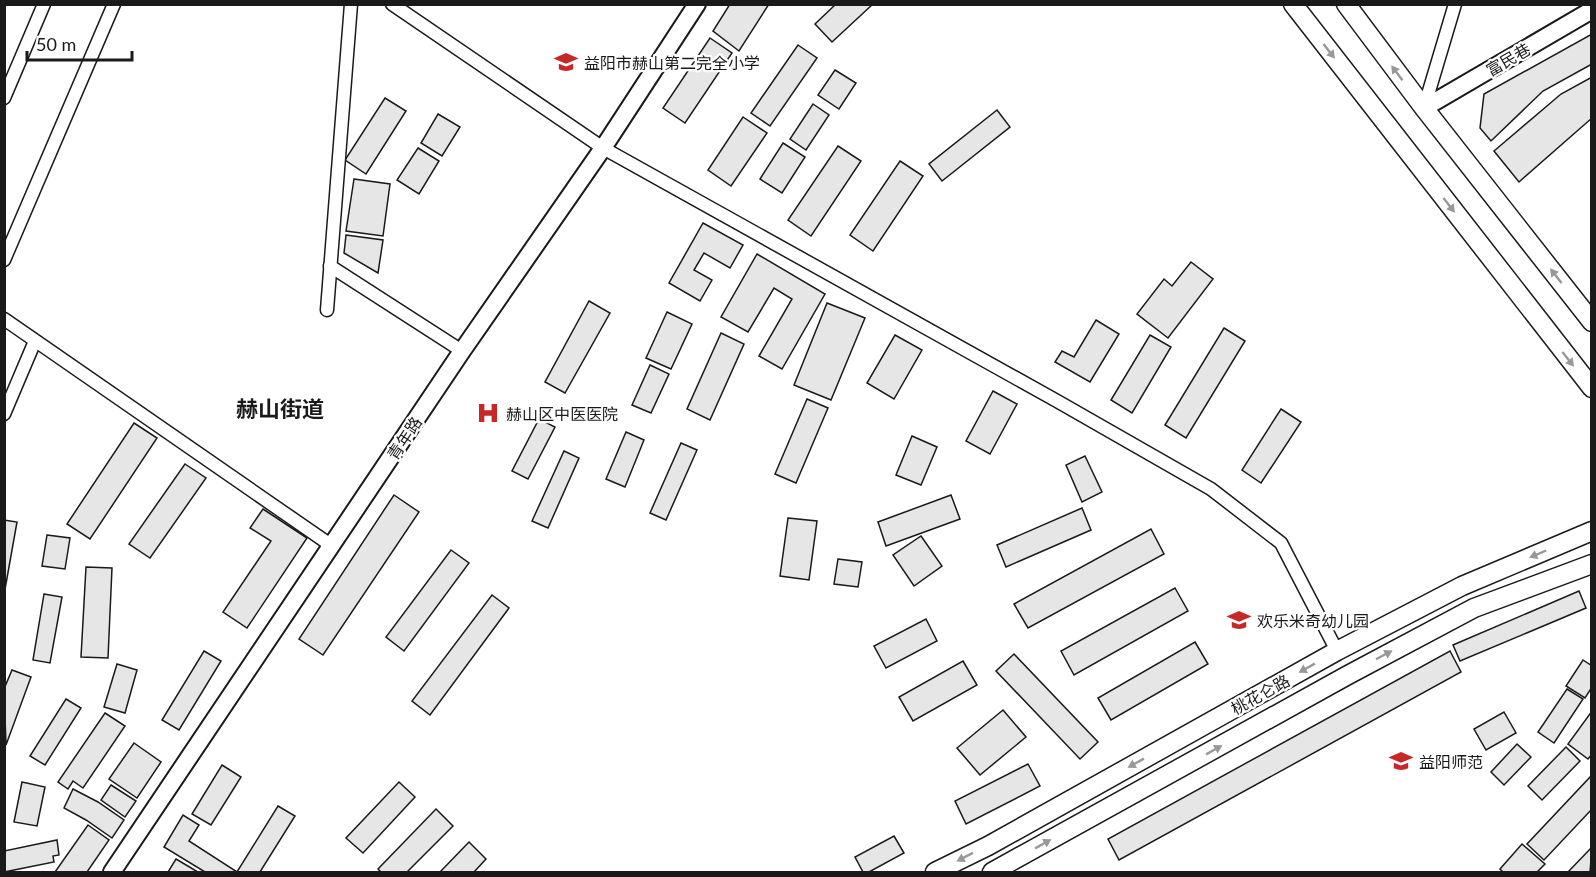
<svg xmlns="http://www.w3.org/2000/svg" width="1596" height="877" font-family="Lato,'Noto Sans SC',sans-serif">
	<rect width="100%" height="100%" fill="#fff"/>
	<!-- building -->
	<g fill="#e6e6e6" stroke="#1a1a1a" stroke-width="1.5">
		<path d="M730 4H769L739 51 713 31Z"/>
		<path d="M836 4H873L832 42 815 24Z"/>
		<path d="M1592 34V64L1543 91 1491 141 1480 128 1484 94Z"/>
		<path d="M710 38 732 53 685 123 663 108Z"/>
		<path d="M798 45 817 58 770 126 751 113Z"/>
		<path d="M835 70 856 83 839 109 818 95Z"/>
		<path d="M1592 77V118L1519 182 1494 151 1561 94Z"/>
		<path d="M385 98 406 111 366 174 345 160Z"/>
		<path d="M813 104 829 115 806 150 790 139Z"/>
		<path d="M997 110 1010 127 942 181 929 164Z"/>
		<path d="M438 114 460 127 442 156 421 143Z"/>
		<path d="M743 117 767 133 731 186 708 170Z"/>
		<path d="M783 143 805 157 782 193 760 179Z"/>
		<path d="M838 146 861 161 811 236 788 220Z"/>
		<path d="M418 148 439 161 419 194 397 180Z"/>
		<path d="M900 161 923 176 873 251 850 235Z"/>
		<path d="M354 179 390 184 383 236 346 231Z"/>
		<path d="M703 223 743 245 730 268 704 253 694 270 712 280 700 301 669 283Z"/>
		<path d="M346 235 383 240 378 273 344 253Z"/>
		<path d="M757 254 825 294 782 369 759 356 792 299 774 288 748 332 721 317Z"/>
		<path d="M1191 262 1213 279 1168 338 1137 314 1164 279 1172 286Z"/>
		<path d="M589 301 610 313 565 393 545 382Z"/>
		<path d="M827 303 865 318 831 400 794 385Z"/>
		<path d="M667 312 692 324 671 369 646 358Z"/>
		<path d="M1096 320 1119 334 1090 382 1055 362 1062 351 1074 357Z"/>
		<path d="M1224 328 1245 341 1186 438 1165 425Z"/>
		<path d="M721 333 744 344 710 420 687 409Z"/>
		<path d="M895 335 922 350 894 399 867 383Z"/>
		<path d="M1150 335 1171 347 1132 413 1111 400Z"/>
		<path d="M650 365 669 374 651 413 632 405Z"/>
		<path d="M993 391 1017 404 990 454 966 441Z"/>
		<path d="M807 399 828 408 796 483 775 474Z"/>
		<path d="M1281 409 1301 422 1261 483 1242 470Z"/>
		<path d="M539 419 555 427 528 479 512 471Z"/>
		<path d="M134 423 157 438 90 539 67 524Z"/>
		<path d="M626 432 644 440 625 487 606 479Z"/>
		<path d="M912 436 937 447 921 485 896 475Z"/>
		<path d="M681 443 697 450 666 520 650 513Z"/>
		<path d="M564 451 579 458 548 528 532 521Z"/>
		<path d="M1085 456 1102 492 1082 502 1066 465Z"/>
		<path d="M185 464 206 478 150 558 129 544Z"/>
		<path d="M394 495 419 512 323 655 299 639Z"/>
		<path d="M951 495 960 519 886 546 878 522Z"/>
		<path d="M1082 508 1091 530 1006 567 997 545Z"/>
		<path d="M263 509 307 538 247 628 223 612 271 541 250 528Z"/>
		<path d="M788 518 817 521 809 580 780 576Z"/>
		<path d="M4 520 17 522 4 595Z"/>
		<path d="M1151 529 1164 554 1028 628 1014 604Z"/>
		<path d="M47 535 70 538 65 569 42 566Z"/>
		<path d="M921 536 942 566 914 586 893 555Z"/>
		<path d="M451 550 469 563 404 651 386 637Z"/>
		<path d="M838 559 862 562 858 587 834 584Z"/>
		<path d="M86 567 112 568 108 658 81 657Z"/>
		<path d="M1175 588 1188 611 1074 675 1061 651Z"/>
		<path d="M1579 591 1586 608 1460 661 1453 645Z"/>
		<path d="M44 594 62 597 50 663 33 660Z"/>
		<path d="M492 595 509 608 430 715 412 701Z"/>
		<path d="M926 619 937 641 886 668 874 646Z"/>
		<path d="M1195 642 1208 664 1111 720 1098 698Z"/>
		<path d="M204 651 221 661 179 730 162 720Z"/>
		<path d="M1450 651 1461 672 1119 860 1108 839Z"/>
		<path d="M1014 654 1098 742 1080 759 996 671Z"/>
		<path d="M1583 660 1592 666V687L1585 698 1566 686Z"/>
		<path d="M963 661 977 685 913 721 899 697Z"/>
		<path d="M117 664 137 670 125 713 104 707Z"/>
		<path d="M12 670 31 677 6 745 4 689Z"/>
		<path d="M1567 689 1583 699 1554 743 1538 732Z"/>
		<path d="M66 699 81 708 45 765 30 756Z"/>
		<path d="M1003 710 1026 737 980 775 957 748Z"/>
		<path d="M1592 711V754L1588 759 1568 744Z"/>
		<path d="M1504 712 1516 733 1486 750 1474 729Z"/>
		<path d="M105 713 125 726 83 788 73 781 68 789 58 782Z"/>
		<path d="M134 743 161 762 137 798 109 779Z"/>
		<path d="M1517 744 1531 757 1504 785 1491 772Z"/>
		<path d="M1566 747 1580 761 1542 800 1528 786Z"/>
		<path d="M1028 764 1040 786 966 824 955 801Z"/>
		<path d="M222 765 241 777 211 825 192 814Z"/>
		<path d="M1592 775V809L1544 860 1527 844Z"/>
		<path d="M22 782 45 787 37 826 14 822Z"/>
		<path d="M399 782 415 797 363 853 346 838Z"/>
		<path d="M111 785 136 801 125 817 101 800Z"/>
		<path d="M73 789 98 802 124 820 112 838 86 820 64 808Z"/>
		<path d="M278 806 295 816 260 872H205L164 847 183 815 199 825 189 841 237 872Z"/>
		<path d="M436 809 453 826 407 872H381L378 869Z"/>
		<path d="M88 825 109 840 87 872H55Z"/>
		<path d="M894 836 904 853 869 872H863L855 857Z"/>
		<path d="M57 840 59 855 53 856 54 862 4 872V851Z"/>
		<path d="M469 842 486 859 474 872H440Z"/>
		<path d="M1522 844 1545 864 1537 872H1503L1500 869Z"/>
		<path d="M1592 847 1590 872H1568Z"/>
		<path d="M176 859 198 872H168Z"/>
	</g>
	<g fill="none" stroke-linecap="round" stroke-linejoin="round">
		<!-- minor casing -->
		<g stroke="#1a1a1a" stroke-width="15">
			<g id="minor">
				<path d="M392 4 603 148 1057 401 1211 489 1281 543 1337 651"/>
				<path d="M4 98 44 4"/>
				<path d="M1424 108 1455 4"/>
				<path d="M4 260 114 4"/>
				<path d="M330 266 462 351"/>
				<path d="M327 310 351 4"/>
				<path d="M4 319 332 546"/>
				<path d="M4 414 35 341"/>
			</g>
		</g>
		<!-- tertiary casing -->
		<g stroke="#1a1a1a" stroke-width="20">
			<g id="tertiary">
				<path d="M1424 108 1592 10"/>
				<path d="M112 872 462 351 603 148 697 4"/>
			</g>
		</g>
		<!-- secondary casing -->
		<g stroke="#1a1a1a" stroke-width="21">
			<g id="secondary">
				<path d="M1293 4 1592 388"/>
				<path d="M1346 4 1424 108 1592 322"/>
				<path d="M935 872 988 846 1337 651 1462 586 1592 531"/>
				<path d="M992 872 1348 675 1474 608 1592 564"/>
			</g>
		</g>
		<!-- minor -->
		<use href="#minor" stroke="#fff" stroke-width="12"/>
		<!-- tertiary -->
		<use href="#tertiary" stroke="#fff" stroke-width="16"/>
		<!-- secondary -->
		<use href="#secondary" stroke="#fff" stroke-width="18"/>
	</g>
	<!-- one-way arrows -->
	<defs><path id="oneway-solid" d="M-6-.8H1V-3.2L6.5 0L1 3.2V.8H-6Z" transform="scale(1.5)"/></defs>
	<g fill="#989898">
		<use href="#oneway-solid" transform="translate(1329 51) rotate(52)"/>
		<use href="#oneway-solid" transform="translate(1397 73) rotate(-127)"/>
		<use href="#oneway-solid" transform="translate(1449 205) rotate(52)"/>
		<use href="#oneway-solid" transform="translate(1556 276) rotate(-128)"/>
		<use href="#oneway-solid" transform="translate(1568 359) rotate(52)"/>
		<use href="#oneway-solid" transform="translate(1538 554) rotate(157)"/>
		<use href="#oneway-solid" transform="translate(1384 655) rotate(-28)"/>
		<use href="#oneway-solid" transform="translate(1307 668) rotate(151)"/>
		<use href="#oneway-solid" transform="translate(1214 750) rotate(-29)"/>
		<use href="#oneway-solid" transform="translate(1136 763) rotate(151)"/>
		<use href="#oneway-solid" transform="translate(1043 844) rotate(-29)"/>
		<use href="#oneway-solid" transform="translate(965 857) rotate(153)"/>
	</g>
	<!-- icons -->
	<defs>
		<g id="school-bare" transform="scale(1.8)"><path d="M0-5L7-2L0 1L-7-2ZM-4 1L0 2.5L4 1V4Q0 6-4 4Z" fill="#c62828" stroke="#fff" stroke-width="2.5" paint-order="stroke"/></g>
		<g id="hospital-bare" transform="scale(1.8)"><path d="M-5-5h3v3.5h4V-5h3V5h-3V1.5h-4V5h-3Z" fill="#c62828" stroke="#fff" stroke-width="2.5" paint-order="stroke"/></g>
	</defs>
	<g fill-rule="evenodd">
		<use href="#school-bare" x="566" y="62"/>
		<use href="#hospital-bare" x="488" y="413"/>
		<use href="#school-bare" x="1239" y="620"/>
		<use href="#school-bare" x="1401" y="761"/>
	</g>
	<g text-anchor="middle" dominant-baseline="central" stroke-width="4.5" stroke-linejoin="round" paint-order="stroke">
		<!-- street labels -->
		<g font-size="16" fill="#1a1a1a" stroke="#fff">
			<text transform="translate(1508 59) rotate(-30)">富民巷</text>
			<text transform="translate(404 438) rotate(-56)">青年路</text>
			<text transform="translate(1260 694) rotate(-29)">桃花仑路</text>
		</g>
		<!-- poi labels -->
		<g font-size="16" fill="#1a1a1a" stroke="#fff" text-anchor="start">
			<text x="584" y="62">益阳市赫山第二完全小学</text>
			<text x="506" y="413">赫山区中医医院</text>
			<text x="1257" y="620">欢乐米奇幼儿园</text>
			<text x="1419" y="761">益阳师范</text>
		</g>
		<!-- district labels -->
		<g font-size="22" font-weight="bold" fill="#1a1a1a" stroke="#fff">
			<text x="280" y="408">赫山街道</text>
		</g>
	</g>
	<!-- border -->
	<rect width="1596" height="877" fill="none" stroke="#1a1a1a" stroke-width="12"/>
	<!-- scale -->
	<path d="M27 51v9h105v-9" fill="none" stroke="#1a1a1a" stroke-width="3"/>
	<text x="36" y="51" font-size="18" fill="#1a1a1a" stroke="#ffffff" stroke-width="4.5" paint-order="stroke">50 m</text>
</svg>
